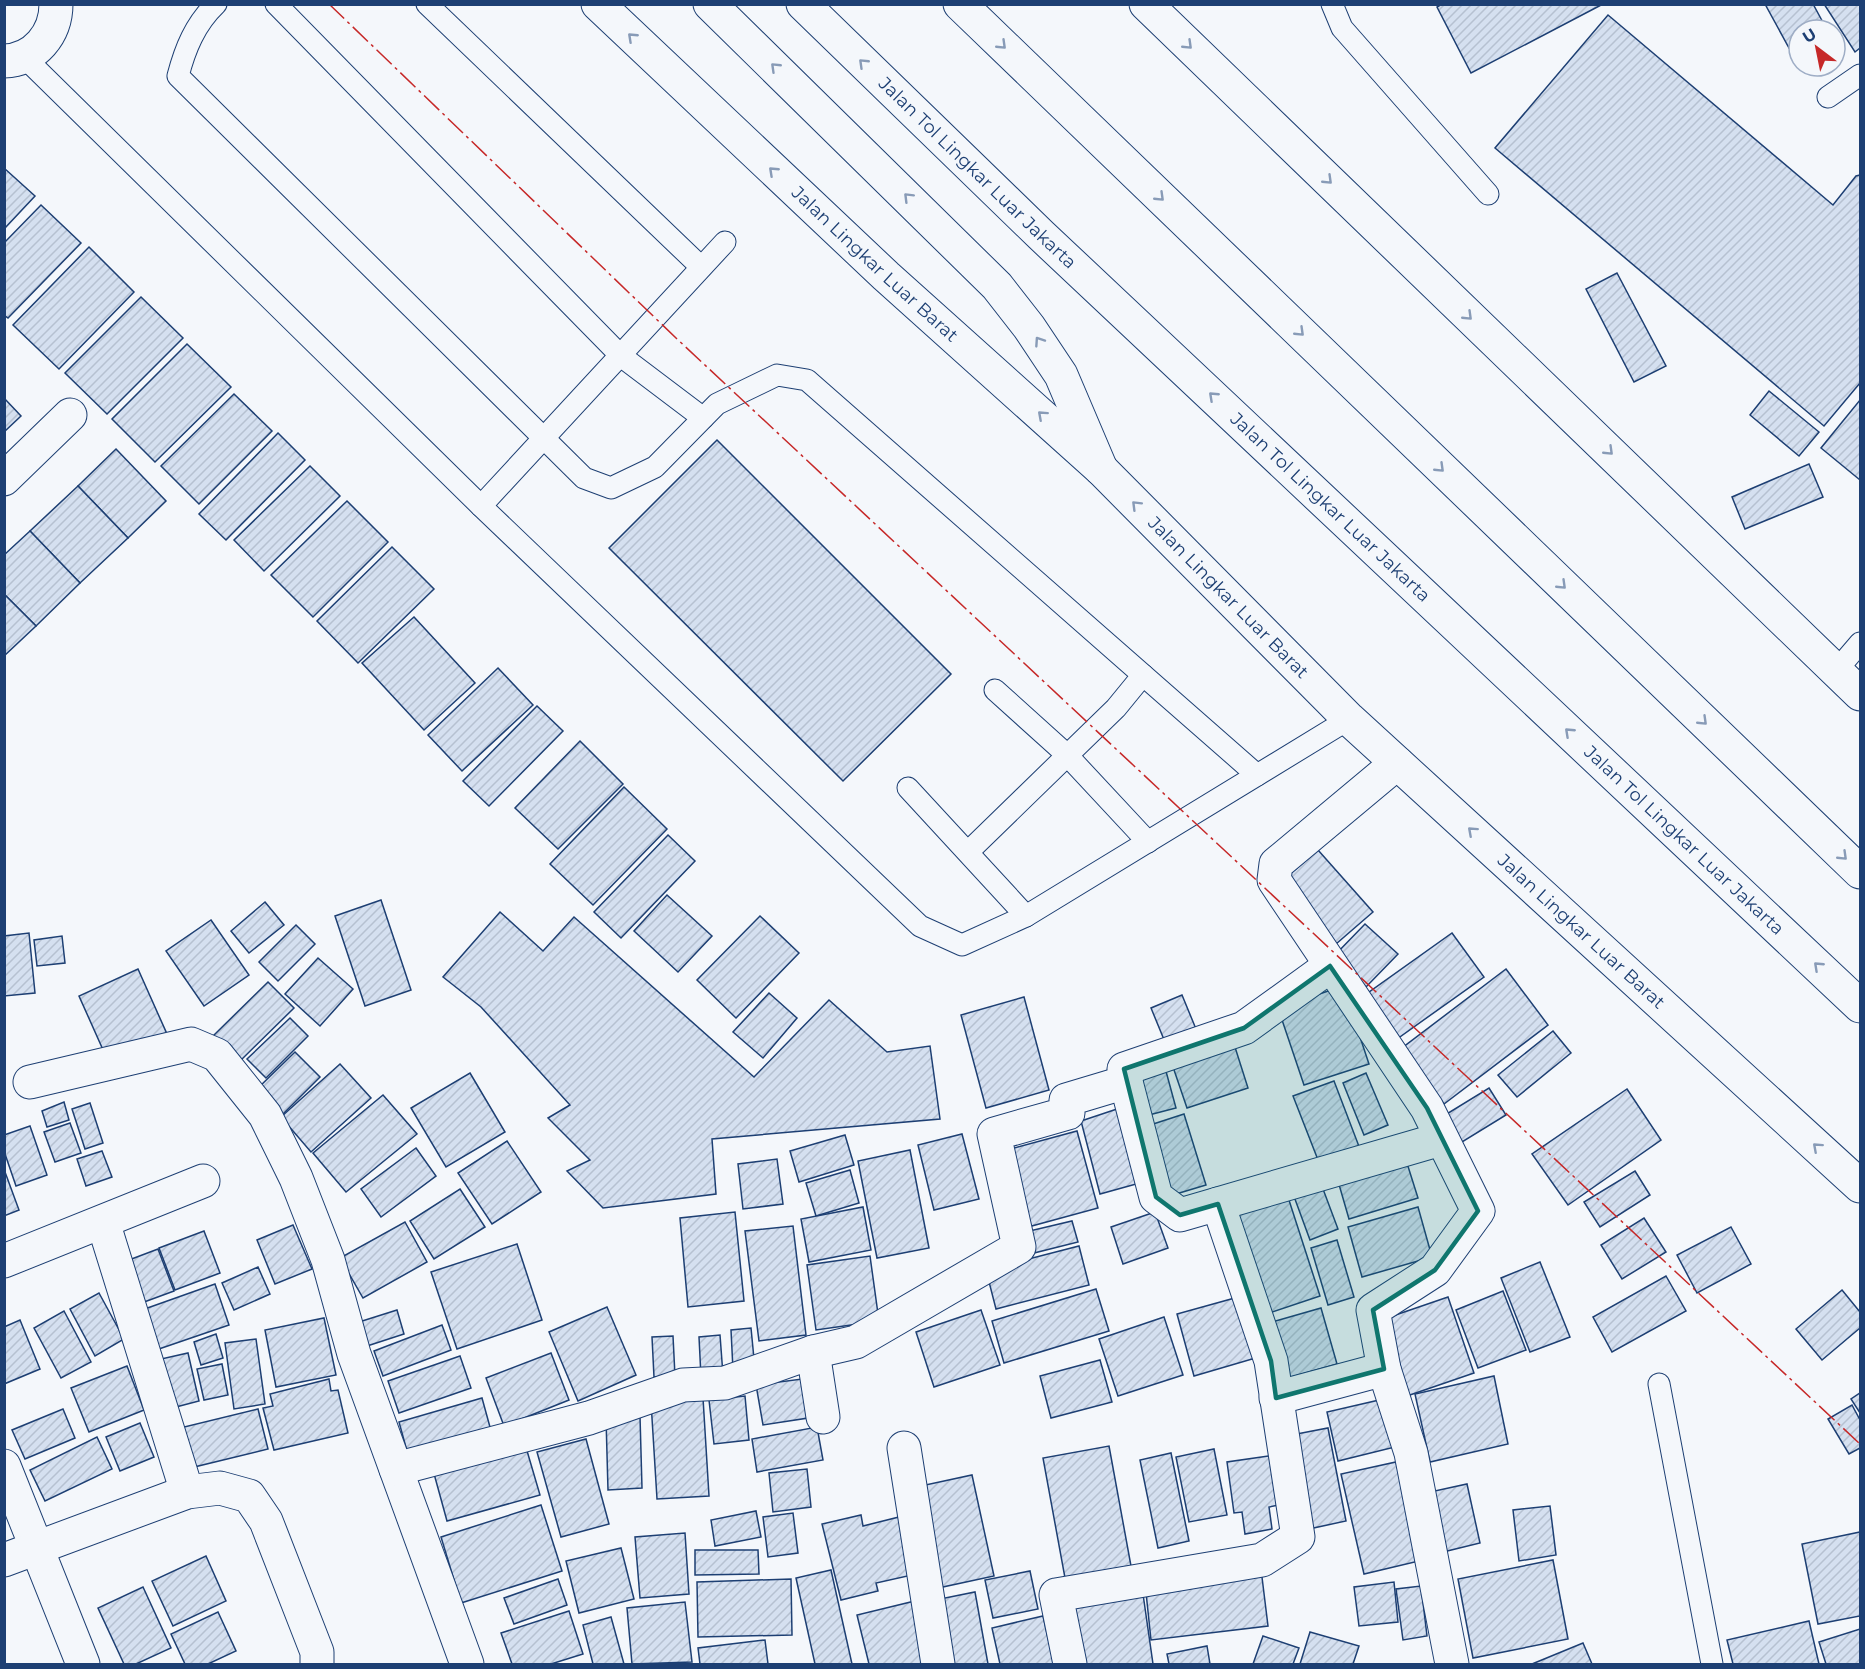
<svg xmlns="http://www.w3.org/2000/svg" width="1865" height="1669" font-family="Montserrat,sans-serif">
	<defs>
		<pattern id="building-hatch" width="6" height="6" patternUnits="userSpaceOnUse" patternTransform="scale(1.5)"><rect width="6" height="6" fill="#d5e0f0"/><path d="M-1 1l2-2M0 6l6-6M5 7l2-2" fill="none" stroke="#b6c1d1"/></pattern>
	</defs>
	<rect width="100%" height="100%" fill="#f4f7fb"/>
	<!-- building -->
	<g fill="url(#building-hatch)" stroke="#1d3f73" stroke-width="1.5">
		<path d="M1442 4H1603L1471 73 1437 7Z"/>
		<path d="M1765 4H1813L1826 28 1799 30V43L1789 48Z"/>
		<path d="M1824 4H1860V48L1855 52Z"/>
		<path d="M1608 15 1833 205 1856 176 1860 175V383L1824 426 1495 148Z"/>
		<path d="M4 168 35 196 4 229Z"/>
		<path d="M41 205 81 243 8 318 4 315V243Z"/>
		<path d="M89 247 134 292 59 369 13 325Z"/>
		<path d="M1617 273 1666 366 1634 382 1586 289Z"/>
		<path d="M141 297 183 338 107 414 65 373Z"/>
		<path d="M187 344 231 387 155 462 112 419Z"/>
		<path d="M1769 391 1819 432 1799 456 1750 415Z"/>
		<path d="M234 394 272 431 199 504 161 466Z"/>
		<path d="M4 398 21 416 4 432Z"/>
		<path d="M1860 400V480L1821 448Z"/>
		<path d="M278 433 305 460 226 540 199 514Z"/>
		<path d="M717 440 951 674 843 781 609 548Z"/>
		<path d="M116 449 166 501 128 538 78 486Z"/>
		<path d="M1809 464 1823 497 1745 529 1732 497Z"/>
		<path d="M310 466 340 496 264 571 234 540Z"/>
		<path d="M78 486 128 538 80 583 30 531Z"/>
		<path d="M347 501 388 542 313 617 271 575Z"/>
		<path d="M30 531 80 583 36 626 4 594V555Z"/>
		<path d="M392 547 434 589 358 663 317 621Z"/>
		<path d="M4 594 36 626 4 656Z"/>
		<path d="M414 617 475 683 424 730 362 663Z"/>
		<path d="M498 668 533 705 462 771 428 735Z"/>
		<path d="M537 706 563 731 489 806 463 781Z"/>
		<path d="M580 741 623 784 558 849 515 808Z"/>
		<path d="M624 787 667 829 593 905 550 864Z"/>
		<path d="M668 835 695 861 621 938 594 912Z"/>
		<path d="M1318 850 1373 912 1336 944 1282 881Z"/>
		<path d="M667 895 712 936 678 972 634 931Z"/>
		<path d="M381 900 411 990 365 1006 335 916Z"/>
		<path d="M265 902 284 925 249 953 231 931Z"/>
		<path d="M500 912 543 951 574 917 754 1077 829 1000 887 1052 930 1046 940 1119 712 1139 716 1194 603 1208 567 1171 590 1160 548 1118 570 1105 481 1007 443 977Z"/>
		<path d="M760 916 799 953 736 1018 697 980Z"/>
		<path d="M211 920 249 975 204 1006 166 951Z"/>
		<path d="M1365 924 1398 954 1366 987 1334 956Z"/>
		<path d="M296 925 315 944 278 981 259 962Z"/>
		<path d="M29 933 35 993 4 996V936Z"/>
		<path d="M1452 933 1484 977 1397 1039 1365 995Z"/>
		<path d="M62 936 65 963 37 966 34 940Z"/>
		<path d="M318 958 353 989 320 1026 285 994Z"/>
		<path d="M138 969 167 1034 108 1061 79 996Z"/>
		<path d="M1506 969 1548 1025 1444 1104 1402 1048Z"/>
		<path d="M268 982 294 1008 238 1063 212 1037Z"/>
		<path d="M1343 986 1369 1064 1304 1085 1278 1008Z"/>
		<path d="M769 993 797 1018 763 1058 733 1032Z"/>
		<path d="M1182 995 1196 1029 1165 1042 1151 1008Z"/>
		<path d="M1024 997 1049 1090 986 1108 961 1015Z"/>
		<path d="M290 1018 308 1036 266 1078 247 1059Z"/>
		<path d="M1553 1031 1571 1053 1517 1097 1498 1075Z"/>
		<path d="M1234 1044 1248 1088 1187 1108 1172 1064Z"/>
		<path d="M295 1052 320 1077 282 1115 257 1089Z"/>
		<path d="M340 1064 371 1098 311 1152 281 1117Z"/>
		<path d="M1164 1064 1176 1108 1141 1117 1129 1073Z"/>
		<path d="M470 1073 505 1132 446 1167 411 1108Z"/>
		<path d="M1366 1073 1388 1125 1364 1135 1343 1083Z"/>
		<path d="M1334 1081 1360 1149 1320 1165 1293 1096Z"/>
		<path d="M1489 1088 1506 1115 1462 1142 1445 1115Z"/>
		<path d="M1627 1089 1661 1140 1568 1205 1532 1154Z"/>
		<path d="M383 1095 417 1134 346 1192 313 1153Z"/>
		<path d="M64 1102 69 1120 47 1127 42 1111Z"/>
		<path d="M90 1103 103 1143 85 1149 72 1109Z"/>
		<path d="M1123 1107 1147 1181 1100 1194 1081 1121Z"/>
		<path d="M1184 1114 1206 1185 1166 1197 1144 1127Z"/>
		<path d="M70 1123 81 1153 55 1162 44 1132Z"/>
		<path d="M30 1126 47 1175 16 1186 4 1151V1135Z"/>
		<path d="M1077 1131 1098 1208 1028 1227 1007 1150Z"/>
		<path d="M962 1134 979 1199 934 1210 918 1145Z"/>
		<path d="M845 1135 854 1165 799 1182 790 1151Z"/>
		<path d="M507 1141 541 1192 492 1224 458 1173Z"/>
		<path d="M416 1148 436 1176 381 1217 361 1189Z"/>
		<path d="M910 1150 929 1248 877 1258 858 1161Z"/>
		<path d="M102 1151 112 1177 86 1186 77 1159Z"/>
		<path d="M777 1159 783 1204 743 1209 738 1164Z"/>
		<path d="M1406 1160 1418 1198 1349 1219 1338 1181Z"/>
		<path d="M850 1170 859 1203 816 1216 806 1183Z"/>
		<path d="M1635 1171 1650 1195 1600 1227 1584 1202Z"/>
		<path d="M5 1172 19 1210 4 1216V1173Z"/>
		<path d="M1320 1181 1338 1229 1310 1240 1292 1191Z"/>
		<path d="M460 1189 485 1227 434 1259 410 1221Z"/>
		<path d="M1287 1194 1320 1296 1263 1315 1231 1213Z"/>
		<path d="M863 1207 871 1250 809 1262 801 1219Z"/>
		<path d="M1418 1207 1432 1257 1362 1277 1348 1227Z"/>
		<path d="M735 1212 744 1301 688 1307 680 1218Z"/>
		<path d="M1155 1212 1168 1248 1123 1264 1111 1227Z"/>
		<path d="M1644 1218 1666 1252 1622 1279 1601 1245Z"/>
		<path d="M1072 1221 1078 1242 1026 1255 1021 1233Z"/>
		<path d="M405 1222 427 1262 363 1298 340 1258Z"/>
		<path d="M293 1225 312 1269 275 1284 257 1240Z"/>
		<path d="M793 1226 806 1335 759 1341 745 1231Z"/>
		<path d="M1731 1227 1751 1264 1697 1293 1677 1255Z"/>
		<path d="M204 1231 220 1273 175 1290 159 1248Z"/>
		<path d="M1337 1240 1354 1297 1328 1305 1311 1248Z"/>
		<path d="M517 1244 542 1320 457 1349 431 1272Z"/>
		<path d="M1079 1246 1089 1285 996 1309 986 1270Z"/>
		<path d="M158 1249 174 1291 136 1305 121 1263Z"/>
		<path d="M870 1256 879 1321 816 1330 807 1265Z"/>
		<path d="M1540 1262 1570 1337 1530 1352 1501 1278Z"/>
		<path d="M258 1267 270 1294 234 1310 222 1283Z"/>
		<path d="M1666 1276 1686 1311 1612 1352 1593 1317Z"/>
		<path d="M215 1284 229 1325 153 1351 139 1311Z"/>
		<path d="M1096 1289 1109 1331 1004 1363 992 1321Z"/>
		<path d="M1842 1290 1860 1312V1328L1822 1360 1796 1329Z"/>
		<path d="M1503 1291 1526 1350 1478 1368 1456 1310Z"/>
		<path d="M99 1293 124 1339 95 1356 70 1309Z"/>
		<path d="M1242 1296 1259 1357 1194 1376 1177 1314Z"/>
		<path d="M1448 1297 1474 1373 1404 1397 1378 1321Z"/>
		<path d="M607 1307 636 1375 578 1401 549 1332Z"/>
		<path d="M1321 1308 1337 1364 1288 1378 1272 1322Z"/>
		<path d="M397 1310 404 1334 367 1346 359 1322Z"/>
		<path d="M981 1310 1000 1365 934 1387 916 1332Z"/>
		<path d="M64 1311 91 1362 61 1378 34 1328Z"/>
		<path d="M1164 1317 1183 1375 1118 1396 1099 1339Z"/>
		<path d="M324 1318 336 1375 276 1387 265 1330Z"/>
		<path d="M20 1320 40 1369 4 1384V1327Z"/>
		<path d="M442 1325 451 1350 383 1376 374 1351Z"/>
		<path d="M751 1328 755 1369 733 1370 731 1330Z"/>
		<path d="M216 1334 223 1358 201 1365 194 1342Z"/>
		<path d="M720 1335 723 1375 701 1377 699 1337Z"/>
		<path d="M673 1336 675 1376 654 1377 652 1337Z"/>
		<path d="M256 1339 265 1404 234 1409 225 1343Z"/>
		<path d="M188 1353 199 1401 172 1408 161 1359Z"/>
		<path d="M551 1353 569 1400 504 1426 486 1378Z"/>
		<path d="M460 1356 471 1388 399 1413 388 1381Z"/>
		<path d="M1100 1360 1112 1402 1051 1418 1040 1376Z"/>
		<path d="M222 1364 228 1395 204 1400 197 1369Z"/>
		<path d="M127 1366 144 1410 89 1432 71 1388Z"/>
		<path d="M1494 1376 1508 1444 1430 1462 1415 1394Z"/>
		<path d="M329 1379 331 1391 338 1390 348 1433 274 1450 263 1408 273 1406 270 1394Z"/>
		<path d="M802 1379 808 1418 763 1425 756 1385Z"/>
		<path d="M1860 1393V1413L1851 1399Z"/>
		<path d="M745 1396 749 1440 714 1444 709 1400Z"/>
		<path d="M482 1398 493 1438 410 1462 399 1422Z"/>
		<path d="M703 1398 709 1496 657 1499 651 1402Z"/>
		<path d="M1388 1398 1399 1446 1338 1461 1327 1412Z"/>
		<path d="M1852 1405 1860 1420V1448L1849 1454 1828 1419Z"/>
		<path d="M63 1409 75 1438 25 1459 12 1430Z"/>
		<path d="M258 1409 268 1449 190 1468 180 1428Z"/>
		<path d="M640 1416 642 1488 608 1490 606 1418Z"/>
		<path d="M140 1423 154 1457 120 1471 106 1437Z"/>
		<path d="M817 1427 823 1460 757 1472 752 1439Z"/>
		<path d="M1328 1428 1346 1521 1304 1530 1286 1436Z"/>
		<path d="M97 1437 112 1469 45 1501 30 1470Z"/>
		<path d="M586 1439 609 1524 561 1537 537 1452Z"/>
		<path d="M525 1444 540 1495 447 1521 433 1470Z"/>
		<path d="M1109 1446 1131 1566 1065 1578 1043 1458Z"/>
		<path d="M1214 1449 1227 1515 1189 1522 1176 1457Z"/>
		<path d="M1171 1453 1189 1541 1158 1548 1140 1460Z"/>
		<path d="M1276 1455 1284 1504 1269 1507 1272 1529 1245 1534 1242 1512 1234 1513 1227 1462Z"/>
		<path d="M1396 1462 1419 1561 1364 1574 1341 1474Z"/>
		<path d="M807 1469 811 1507 773 1512 769 1473Z"/>
		<path d="M972 1475 994 1576 938 1588 916 1487Z"/>
		<path d="M1467 1484 1480 1543 1443 1552 1430 1492Z"/>
		<path d="M541 1505 562 1571 461 1603 441 1537Z"/>
		<path d="M1550 1506 1556 1555 1519 1561 1513 1510Z"/>
		<path d="M756 1511 761 1537 715 1546 711 1520Z"/>
		<path d="M793 1513 798 1553 768 1557 763 1517Z"/>
		<path d="M861 1515 863 1526 907 1515 921 1573 876 1583 878 1591 841 1600 822 1524Z"/>
		<path d="M1860 1532V1616L1818 1624 1802 1544Z"/>
		<path d="M685 1533 689 1594 640 1598 635 1537Z"/>
		<path d="M621 1548 634 1599 579 1613 566 1561Z"/>
		<path d="M695 1550H758L759 1574 695 1575Z"/>
		<path d="M206 1556 226 1601 173 1626 152 1581Z"/>
		<path d="M1553 1560 1568 1639 1473 1658 1458 1579Z"/>
		<path d="M1261 1569 1268 1626 1151 1640 1145 1583Z"/>
		<path d="M831 1570 852 1664H815L796 1578Z"/>
		<path d="M1030 1571 1038 1609 993 1618 985 1580Z"/>
		<path d="M558 1579 567 1605 514 1624 504 1598Z"/>
		<path d="M791 1579 792 1635 698 1637 697 1582Z"/>
		<path d="M1394 1582 1398 1622 1359 1626 1354 1587Z"/>
		<path d="M1421 1586 1427 1636 1403 1640 1396 1589Z"/>
		<path d="M143 1587 171 1648 136 1664H124L98 1608Z"/>
		<path d="M975 1592 988 1664H941L930 1601Z"/>
		<path d="M1143 1594 1153 1664H1073L1064 1606Z"/>
		<path d="M919 1600 934 1664H869L857 1615Z"/>
		<path d="M685 1602 692 1662 632 1664 627 1608Z"/>
		<path d="M569 1611 583 1654 551 1664H512L501 1633Z"/>
		<path d="M218 1612 236 1651 208 1664H185L171 1634Z"/>
		<path d="M1043 1616 1054 1664H1000L992 1628Z"/>
		<path d="M611 1617 624 1664H593L583 1625Z"/>
		<path d="M1809 1621 1819 1664H1733L1727 1640Z"/>
		<path d="M1860 1629V1664H1826L1819 1642Z"/>
		<path d="M1310 1632 1359 1646 1353 1664H1300Z"/>
		<path d="M1263 1636 1299 1648 1293 1664H1253Z"/>
		<path d="M765 1640 768 1664H700L698 1648Z"/>
		<path d="M1583 1643 1592 1664H1532Z"/>
		<path d="M1207 1646 1210 1664H1169L1167 1654Z"/>
	</g>
	<g fill="none" stroke-linecap="round" stroke-linejoin="round">
		<!-- lane casing -->
		<g stroke="#1d3f73" stroke-width="23">
			<g id="lane">
				<path d="M216 4C195 24 185 49 178 76L584 478 611 488 655 467 717 404 777 375 807 380 1143 675 1116 708 968 852"/>
				<path d="M276 4 621 356 703 418"/>
				<path d="M427 4 701 267"/>
				<path d="M1332 4 1342 28 1488 194"/>
				<path d="M24 57 481 506 920 926 962 945 1026 916 1349 719"/>
				<path d="M1828 97 1860 75"/>
				<path d="M481 506 725 242"/>
				<path d="M1836 671 1860 643"/>
				<path d="M1143 675 1257 775"/>
				<path d="M995 690 1066 754 1148 842"/>
				<path d="M908 788 1026 916"/>
				<path d="M1659 1384 1712 1664"/>
			</g>
		</g>
		<!-- street casing -->
		<g stroke="#1d3f73" stroke-width="35">
			<g id="street">
				<path d="M4 61C35 60 56 34 56 4"/>
				<path d="M4 479 70 415"/>
				<path d="M1397 763 1276 864 1274 880 1427 1108 1478 1211 1435 1270 1373 1310 1384 1369 1411 1453 1452 1664"/>
				<path d="M30 1082 191 1044 217 1055 265 1115 296 1178 328 1260 354 1354 467 1664"/>
				<path d="M1126 1082 1124 1069 1244 1028 1330 966"/>
				<path d="M103 1222 187 1492"/>
				<path d="M4 1261 203 1181"/>
				<path d="M813 1352 823 1417"/>
				<path d="M1276 1398 1384 1369"/>
				<path d="M904 1448 938 1664"/>
				<path d="M4 1466 83 1664"/>
				<path d="M396 1469 589 1418 683 1385 725 1383 813 1352 856 1342 1019 1247 994 1134 1068 1113 1066 1100 1126 1082 1156 1197 1180 1215 1441 1139"/>
				<path d="M4 1560 187 1492 220 1488 249 1496 266 1521 317 1652V1664"/>
				<path d="M1070 1664 1056 1595 1262 1560 1298 1537 1271 1361 1218 1204"/>
			</g>
		</g>
		<!-- primary casing -->
		<g stroke="#1d3f73" stroke-width="35">
			<g id="primary">
				<path id="s1" d="M598 4 886 276 1101 469 1349 719 1860 1186"/>
				<path d="M1146 4 1860 694"/>
			</g>
		</g>
		<!-- highway casing -->
		<g stroke="#1d3f73" stroke-width="35">
			<g id="highway">
				<path d="M710 4 997 286 1029 327 1061 375 1101 469"/>
				<path id="s2" d="M803 4 1041 235 1860 1006"/>
				<path d="M960 4 1860 872"/>
			</g>
		</g>
		<!-- lane -->
		<use href="#lane" stroke="#f4f7fb" stroke-width="21"/>
		<!-- street -->
		<use href="#street" stroke="#f4f7fb" stroke-width="33"/>
		<!-- primary -->
		<use href="#primary" stroke="#f4f7fb" stroke-width="33"/>
		<!-- highway -->
		<use href="#highway" stroke="#f4f7fb" stroke-width="33"/>
		<!-- power -->
		<path stroke="#c62828" stroke-width="1.5" stroke-dasharray="21 4.5 3 4.5" stroke-linecap="butt" d="M329 4 676 338 1860 1444"/>
	</g>
	<!-- one-way arrows -->
	<defs><path id="oneway-chevron" d="M-2-3.5L2.5 0L-2 3.5" fill="none" stroke-width="1.6" stroke-linecap="round" stroke-linejoin="round" transform="scale(1.5)"/></defs>
	<g stroke="#889bb7">
		<use href="#oneway-chevron" transform="translate(632 37) rotate(-137)"/>
		<use href="#oneway-chevron" transform="translate(1002 45) rotate(44)"/>
		<use href="#oneway-chevron" transform="translate(1188 45) rotate(44)"/>
		<use href="#oneway-chevron" transform="translate(863 63) rotate(-136)"/>
		<use href="#oneway-chevron" transform="translate(775 67) rotate(-136)"/>
		<use href="#oneway-chevron" transform="translate(773 171) rotate(-137)"/>
		<use href="#oneway-chevron" transform="translate(1328 180) rotate(44)"/>
		<use href="#oneway-chevron" transform="translate(908 197) rotate(-135)"/>
		<use href="#oneway-chevron" transform="translate(1160 197) rotate(44)"/>
		<use href="#oneway-chevron" transform="translate(1468 316) rotate(44)"/>
		<use href="#oneway-chevron" transform="translate(1300 332) rotate(44)"/>
		<use href="#oneway-chevron" transform="translate(1039 341) rotate(-124)"/>
		<use href="#oneway-chevron" transform="translate(1213 396) rotate(-137)"/>
		<use href="#oneway-chevron" transform="translate(1042 415) rotate(-138)"/>
		<use href="#oneway-chevron" transform="translate(1609 451) rotate(44)"/>
		<use href="#oneway-chevron" transform="translate(1440 468) rotate(44)"/>
		<use href="#oneway-chevron" transform="translate(1136 505) rotate(-135)"/>
		<use href="#oneway-chevron" transform="translate(1562 585) rotate(44)"/>
		<use href="#oneway-chevron" transform="translate(1703 721) rotate(44)"/>
		<use href="#oneway-chevron" transform="translate(1569 732) rotate(-137)"/>
		<use href="#oneway-chevron" transform="translate(1472 831) rotate(-138)"/>
		<use href="#oneway-chevron" transform="translate(1843 856) rotate(44)"/>
		<use href="#oneway-chevron" transform="translate(1818 966) rotate(-137)"/>
		<use href="#oneway-chevron" transform="translate(1817 1147) rotate(-138)"/>
	</g>
	<!-- marked area -->
	<path fill="#0f766e" fill-opacity="0.2" stroke="#0f766e" stroke-width="4.5" stroke-linejoin="round" d="M1330 966 1427 1108 1478 1211 1435 1270 1373 1310 1384 1369 1276 1398 1271 1361 1218 1204 1180 1215 1156 1197 1124 1069 1244 1028Z"/>
	<g text-anchor="middle" dominant-baseline="central" stroke-width="4.5" stroke-linejoin="round" paint-order="stroke">
		<!-- street labels -->
		<g font-size="18" fill="#1d3f73" stroke="#f4f7fb">
			<text stroke="none"><textPath href="#s2" startOffset="243">Jalan Tol Lingkar Luar Jakarta</textPath></text>
			<text stroke="none"><textPath href="#s1" startOffset="380">Jalan Lingkar Luar Barat</textPath></text>
			<text stroke="none"><textPath href="#s2" startOffset="729">Jalan Tol Lingkar Luar Jakarta</textPath></text>
			<text stroke="none"><textPath href="#s1" startOffset="866">Jalan Lingkar Luar Barat</textPath></text>
			<text stroke="none"><textPath href="#s2" startOffset="1215">Jalan Tol Lingkar Luar Jakarta</textPath></text>
			<text stroke="none"><textPath href="#s1" startOffset="1352">Jalan Lingkar Luar Barat</textPath></text>
		</g>
	</g>
	<!-- border -->
	<rect width="1865" height="1669" fill="none" stroke="#1d3f73" stroke-width="12"/>
	<!-- north arrow -->
	<g transform="translate(1817 48) rotate(328)"><circle r="28" fill="#f4f7fb" stroke="#9eadc5" stroke-width="1.5"/>
	<path d="M0-4.5L10 22L0 15L-10 22Z" fill="#c62828"/>
	<text y="-9" font-size="16" font-weight="bold" text-anchor="middle" fill="#1d3f73">U</text>
	</g>
</svg>
